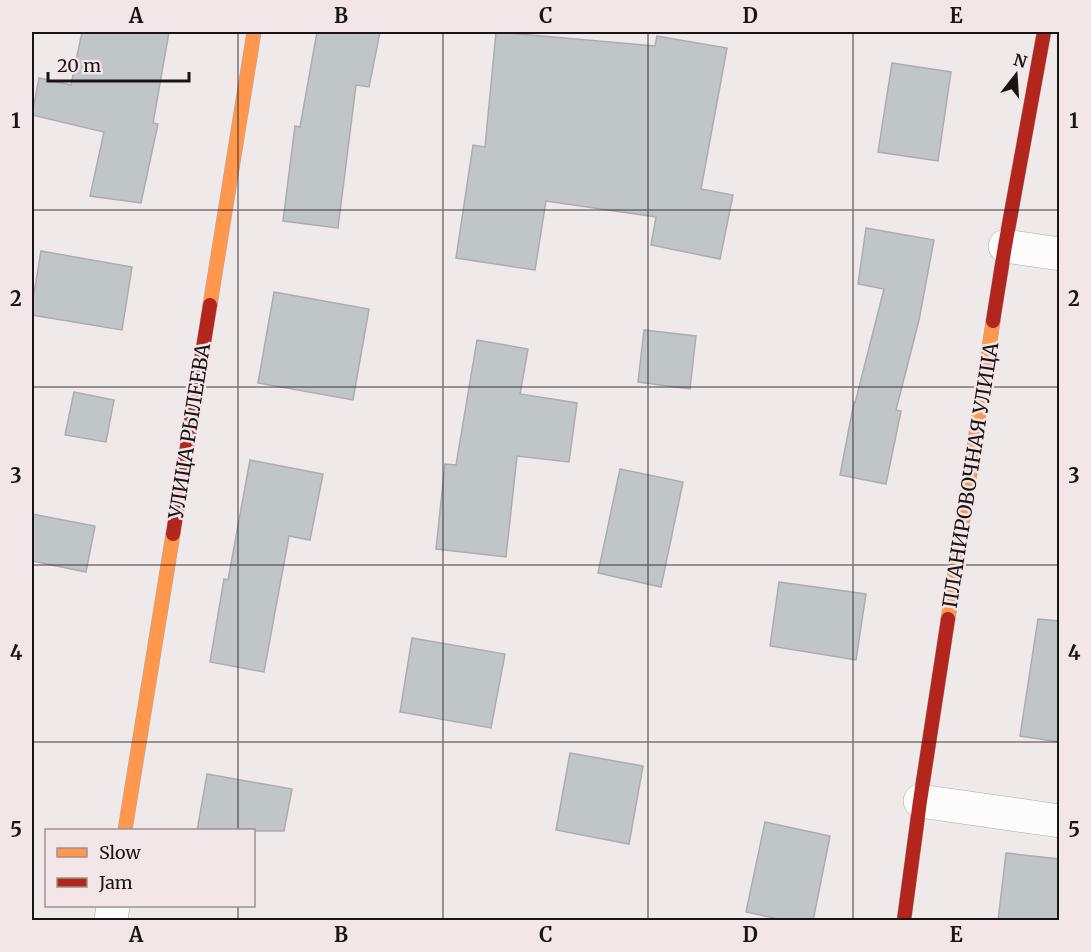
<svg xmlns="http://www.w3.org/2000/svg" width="1091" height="952" font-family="Merriweather,serif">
	<rect width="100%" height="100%" fill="#f0e9ea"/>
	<!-- building -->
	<g fill="#c0c6c7" stroke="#adacac" stroke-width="1.5">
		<path d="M82 32H169L153 123 158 124 141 203 90 196 104 132 32 115 39 78 71 85Z"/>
		<path d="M317 32H380L369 87 356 85 338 228 283 221 295 126 300 127Z"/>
		<path d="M496 32 655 46 657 36 727 48 701 189 733 195 720 259 651 245 656 217 546 201 535 270 456 258 473 145 485 147Z"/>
		<path d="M892 63 951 72 938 161 878 152Z"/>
		<path d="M866 228 934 240 919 320 896 410 901 411 886 484 840 475 854 402 855 403 884 289 858 284Z"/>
		<path d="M41 251 132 267 122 330 32 315V305Z"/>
		<path d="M274 292 369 309 353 400 258 383Z"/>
		<path d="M644 330 696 336 690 389 638 382Z"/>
		<path d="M477 340 528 349 520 394 577 403 569 462 517 456 506 557 436 549 445 464 456 465Z"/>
		<path d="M74 392 114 400 106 442 65 435Z"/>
		<path d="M250 460 323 474 310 540 289 536 264 672 210 662 224 579 228 580Z"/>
		<path d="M620 469 683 482 661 587 598 573Z"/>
		<path d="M32 514 95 526 86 572 32 561Z"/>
		<path d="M779 582 866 594 856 660 770 646Z"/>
		<path d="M1038 619 1059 621V742L1020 736Z"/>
		<path d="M412 638 505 654 491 728 400 712Z"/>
		<path d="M570 753 643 766 629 844 556 830Z"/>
		<path d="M207 774 292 789 284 831H197Z"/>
		<path d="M765 822 830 836 813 921H788L746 912Z"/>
		<path d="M1006 853 1059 859V921H998Z"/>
	</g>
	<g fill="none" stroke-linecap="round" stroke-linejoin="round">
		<!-- street casing -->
		<g stroke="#afa9aa" stroke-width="34">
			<g id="street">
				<path d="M1005 246 1060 254"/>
				<path d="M920 801 1060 821"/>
				<path d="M111 920 113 906"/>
			</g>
		</g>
		<!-- slow casing -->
		<g stroke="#afa9aa" stroke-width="15">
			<g id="slow">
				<path d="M210 305 254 32"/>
				<path d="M948 619 993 321"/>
				<path d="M125 830 173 534"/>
			</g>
		</g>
		<!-- jam casing -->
		<g stroke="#afa9aa" stroke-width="15">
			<g id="jam">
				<path d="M993 321 1005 246 1044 32"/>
				<path d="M173 534 210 305"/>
				<path d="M904 920 920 801 948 619"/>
			</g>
		</g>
		<!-- street -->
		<use href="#street" stroke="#fdfcfc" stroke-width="33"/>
		<!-- slow -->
		<use href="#slow" stroke="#ff974d" stroke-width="14"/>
		<!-- jam -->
		<use href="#jam" stroke="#b3261e" stroke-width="14"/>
	</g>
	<!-- grid -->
	<path fill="none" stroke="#191415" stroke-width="1.5" stroke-opacity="0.55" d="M238 32V830M443 32V920M648 32V920M853 32V920M32 210H1060M32 387H1060M32 565H1060M32 742H1060M238 906V920"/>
	<g text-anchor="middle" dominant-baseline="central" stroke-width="5" stroke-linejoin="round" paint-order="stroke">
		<!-- street labels -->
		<g font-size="20" fill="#191415" stroke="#f3e6e8">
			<text transform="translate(189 431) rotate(-81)">УЛИЦА РЫЛЕЕВА</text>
			<text transform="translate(970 475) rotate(-81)">ПЛАНИРОВОЧНАЯ УЛИЦА</text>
		</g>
	</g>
	<!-- border -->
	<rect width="1091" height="952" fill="none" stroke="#f3e6e8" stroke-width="66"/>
	<!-- legend -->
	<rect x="45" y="829" width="210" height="78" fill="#f3e6e8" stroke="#9c9294" stroke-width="1.5"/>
	<rect x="57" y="848" width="30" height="9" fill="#ff974d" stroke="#9c9294" stroke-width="1.5"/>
	<text x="99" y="859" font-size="18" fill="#191415">Slow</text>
	<rect x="57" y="878" width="30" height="9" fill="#b3261e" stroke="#9c9294" stroke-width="1.5"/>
	<text x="99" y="889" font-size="18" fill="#191415">Jam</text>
	<!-- north arrow -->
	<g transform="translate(1016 75) rotate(17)" stroke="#f3e6e8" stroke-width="4.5" paint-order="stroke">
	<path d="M0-4.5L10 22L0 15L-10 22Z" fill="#191415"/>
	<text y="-9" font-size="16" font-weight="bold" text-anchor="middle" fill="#191415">N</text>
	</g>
	<!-- scale -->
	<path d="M48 72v9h141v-9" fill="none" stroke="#191415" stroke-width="3"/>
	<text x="57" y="72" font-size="18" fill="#191415" stroke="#f3e6e8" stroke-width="4.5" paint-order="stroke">20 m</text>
	<rect x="33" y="33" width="1025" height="886" fill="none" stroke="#191415" stroke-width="2"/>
	<g font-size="20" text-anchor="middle" font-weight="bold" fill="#191415">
		<text x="136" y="23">A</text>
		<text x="341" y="23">B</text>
		<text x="546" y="23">C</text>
		<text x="750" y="23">D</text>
		<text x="956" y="23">E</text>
		<text x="16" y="128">1</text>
		<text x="1074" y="128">1</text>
		<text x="16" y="306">2</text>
		<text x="1074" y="306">2</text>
		<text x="16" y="483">3</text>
		<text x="1074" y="483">3</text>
		<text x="16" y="660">4</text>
		<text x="1074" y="660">4</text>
		<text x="16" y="837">5</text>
		<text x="1074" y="837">5</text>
		<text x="136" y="942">A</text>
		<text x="341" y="942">B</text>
		<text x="546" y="942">C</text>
		<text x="750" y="942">D</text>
		<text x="956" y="942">E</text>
	</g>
</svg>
